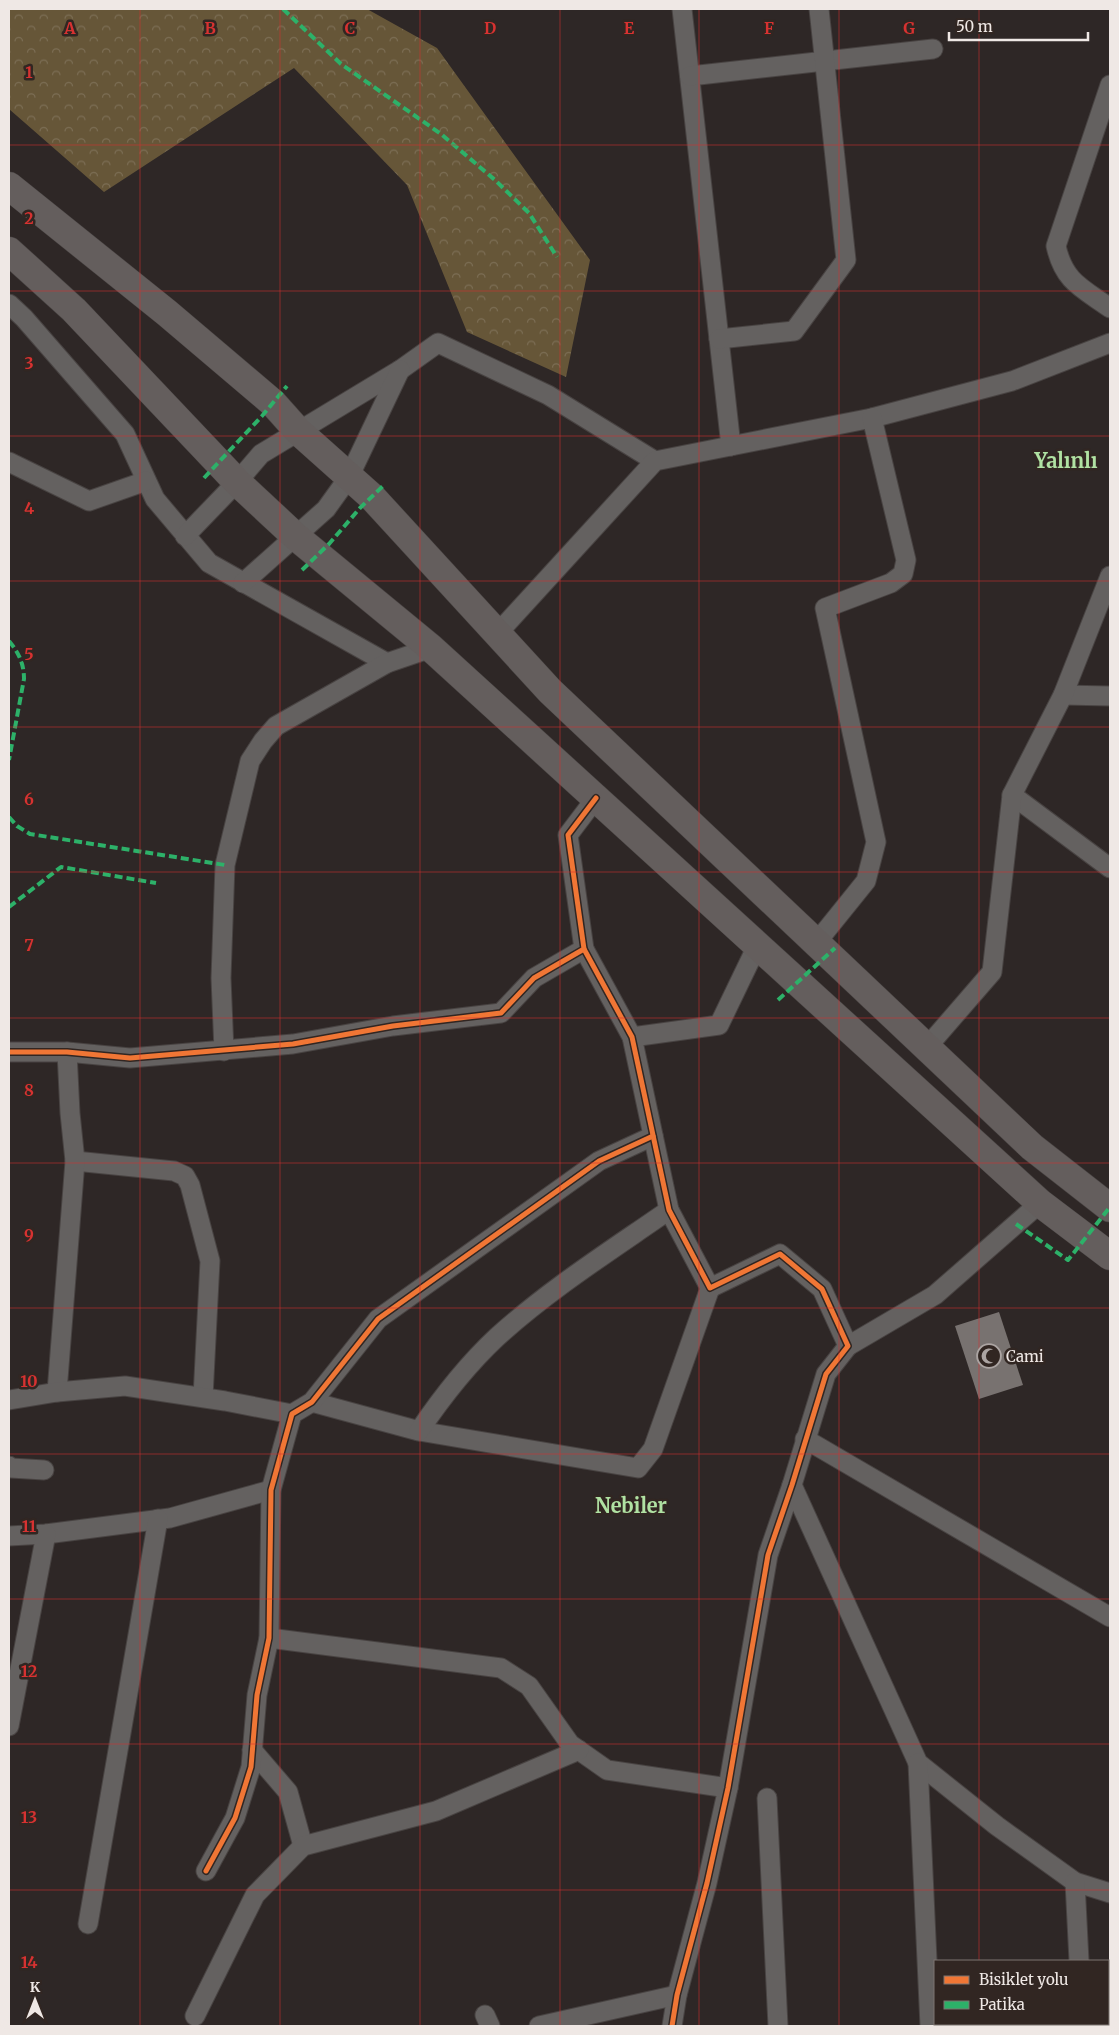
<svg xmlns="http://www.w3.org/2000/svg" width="1119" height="2035" font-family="Merriweather,serif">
	<defs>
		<pattern id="forest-crowns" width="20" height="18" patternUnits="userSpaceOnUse" patternTransform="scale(1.25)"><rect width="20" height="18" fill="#665638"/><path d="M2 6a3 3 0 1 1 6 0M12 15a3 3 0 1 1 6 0" fill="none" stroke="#7c6e55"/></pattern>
	</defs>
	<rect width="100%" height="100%" fill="#2e2726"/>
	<!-- forest -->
	<path fill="url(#forest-crowns)" d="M9 9H367L437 48 590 260 566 377 467 332 407 185 294 68 104 192 9 109Z"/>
	<!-- building -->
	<path fill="#787270" d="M999 1312 1023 1385 979 1399 955 1326Z"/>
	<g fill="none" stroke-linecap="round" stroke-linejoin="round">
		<!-- minor casing -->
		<g stroke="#484342" stroke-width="21">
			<g id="minor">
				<path d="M682 9 731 446"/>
				<path d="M690 76 933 49"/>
				<path d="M1110 85 1056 246C1064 282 1082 288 1110 308"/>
				<path d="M9 304 24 318 125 434 155 499 209 563 387 663"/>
				<path d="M719 339 794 331 846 260 819 9"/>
				<path d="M9 462 89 501 146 481"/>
				<path d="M185 536 237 482 261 454 400 370 438 343 548 395 655 461"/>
				<path d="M243 583 326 509 349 477 400 370"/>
				<path d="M496 635 655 461 872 418 1012 381 1110 343"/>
				<path d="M1063 695 1110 696"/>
				<path d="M1012 795 1110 868"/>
				<path d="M816 943 866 881 876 842 825 608 891 583 903 574 906 560 872 418"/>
				<path d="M584 949 632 1037 669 1210 710 1288 780 1254 822 1289 848 1346 826 1374 792 1485 768 1555 728 1788 707 1883 677 1995 672 2026"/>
				<path d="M632 1037 719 1025 757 946"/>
				<path d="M927 1047 992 972 1012 795 1063 695 1110 576"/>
				<path d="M224 1051 221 978 225 865 250 761 263 741 276 726 387 663 431 648"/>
				<path d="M9 1052H67L130 1058 293 1044 393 1026 501 1013 534 978 584 949 568 835 596 798"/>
				<path d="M75 1161 174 1171 185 1176 190 1185 210 1261 203 1397"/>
				<path d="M848 1346 935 1295 1040 1203"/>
				<path d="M57 1392 75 1161 70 1113 67 1052"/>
				<path d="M9 1400 57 1392 125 1386 225 1401 292 1414"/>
				<path d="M312 1402 419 1431 638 1468 653 1449 710 1288"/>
				<path d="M419 1431C442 1397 467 1365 497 1337 550 1289 610 1251 669 1210"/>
				<path d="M805 1439 1110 1617"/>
				<path d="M9 1466 11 1468 44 1470"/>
				<path d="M792 1485 918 1763 997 1826 1075 1882 1110 1893"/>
				<path d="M9 1536 46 1534 170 1518 271 1490"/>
				<path d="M269 1638 501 1668 529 1686 570 1744 607 1770 728 1788"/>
				<path d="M9 1726 46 1534"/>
				<path d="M252 1750 288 1792 303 1846"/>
				<path d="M918 1763 930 2026"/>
				<path d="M767 1798 778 2026"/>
				<path d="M206 1871 235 1818 251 1767 257 1695 269 1638 271 1490 292 1414 312 1402 378 1319 599 1161 653 1136"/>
				<path d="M1075 1882 1079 1961"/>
				<path d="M88 1924 158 1519"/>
				<path d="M485 2015 490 2026"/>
				<path d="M195 2016 255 1895 303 1846 436 1811 579 1750"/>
				<path d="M1082 2024V2026"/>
				<path d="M539 2026 677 1995"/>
			</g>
		</g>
		<!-- highway casing -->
		<g stroke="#484342" stroke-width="29">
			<g id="highway">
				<path d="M9 186 167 313 273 403 298 431 372 497 550 691 1032 1147 1110 1208"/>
				<path d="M9 251 74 310 237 482 295 536 431 648 1040 1203 1110 1256"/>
			</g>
		</g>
		<!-- minor -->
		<use href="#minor" stroke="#646160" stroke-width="19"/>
		<!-- highway -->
		<use href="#highway" stroke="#645e5d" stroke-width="28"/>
		<!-- quiet -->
		<g stroke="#2db169" stroke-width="4" stroke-dasharray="8 4" stroke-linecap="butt">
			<path d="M283 9 341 64 441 134 495 180 529 213 557 257"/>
			<path d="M204 478 262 416 287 386"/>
			<path d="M302 570 329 544 360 508 383 486"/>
			<path d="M9 641C19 653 24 664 24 679L9 760"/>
			<path d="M9 817 17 826 30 834 225 865"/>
			<path d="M9 907 61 867 156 883"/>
			<path d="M778 1000 835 948"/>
			<path d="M1016 1224 1068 1260 1110 1207"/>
		</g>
		<!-- cycleway casing -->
		<g stroke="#312622" stroke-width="8">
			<g id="cycleway">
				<path d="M584 949 632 1037 669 1210 710 1288 780 1254 822 1289 848 1346 826 1374 792 1485 768 1555 728 1788 707 1883 677 1995 672 2026"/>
				<path d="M9 1052H67L130 1058 293 1044 393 1026 501 1013 534 978 584 949 568 835 596 798"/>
				<path d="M206 1871 235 1818 251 1767 257 1695 269 1638 271 1490 292 1414 312 1402 378 1319 599 1161 653 1136"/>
			</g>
		</g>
		<!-- cycleway -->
		<use href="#cycleway" stroke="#f07635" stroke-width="5"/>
	</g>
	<!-- grid -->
	<path fill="none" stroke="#d73231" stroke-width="1" stroke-opacity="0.55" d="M140 9V2026M280 9V2026M420 9V2026M560 9V2026M699 9V2026M839 9V2026M979 9V1961M9 145H1110M9 291H1110M9 436H1110M9 581H1110M9 727H1110M9 872H1110M9 1018H1110M9 1163H1110M9 1308H1110M9 1454H1110M9 1599H1110M9 1744H1110M9 1890H1110M979 2024V2026"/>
	<!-- icons -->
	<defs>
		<g id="mosque-ring" transform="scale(1.25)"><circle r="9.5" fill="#312622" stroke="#aba4a2" stroke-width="1.5"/><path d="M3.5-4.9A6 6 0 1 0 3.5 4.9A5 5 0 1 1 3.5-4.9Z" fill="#aba4a2"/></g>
	</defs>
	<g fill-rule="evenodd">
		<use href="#mosque-ring" x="989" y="1356"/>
	</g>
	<g text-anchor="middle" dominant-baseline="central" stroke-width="5" stroke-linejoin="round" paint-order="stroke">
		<!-- poi labels -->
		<g font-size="15" fill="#efe8e5" stroke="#312622" text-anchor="start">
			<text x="1006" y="1356">Cami</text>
		</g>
		<!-- district labels -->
		<g font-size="20" font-weight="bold" fill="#b0e2a3" stroke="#312622">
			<text x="1066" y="460">Yalınlı</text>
			<text x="631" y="1505">Nebiler</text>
		</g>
	</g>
	<g font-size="16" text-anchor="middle" font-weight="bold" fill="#d73231" stroke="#312622" stroke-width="5" stroke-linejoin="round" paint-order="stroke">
		<text x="70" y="34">A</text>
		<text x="210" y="34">B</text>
		<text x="350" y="34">C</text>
		<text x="490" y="34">D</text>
		<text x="629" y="34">E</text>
		<text x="769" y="34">F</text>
		<text x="909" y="34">G</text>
		<text x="29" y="78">1</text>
		<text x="29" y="224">2</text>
		<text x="29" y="369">3</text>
		<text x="29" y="514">4</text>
		<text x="29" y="660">5</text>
		<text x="29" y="805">6</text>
		<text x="29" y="951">7</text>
		<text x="29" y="1096">8</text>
		<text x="29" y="1241">9</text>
		<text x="29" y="1387">10</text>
		<text x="29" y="1532">11</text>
		<text x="29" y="1677">12</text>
		<text x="29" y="1823">13</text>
		<text x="29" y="1968">14</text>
	</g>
	<!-- border -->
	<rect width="1119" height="2035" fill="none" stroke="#efe8e5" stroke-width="20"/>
	<!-- legend -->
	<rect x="934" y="1960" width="175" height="65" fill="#312622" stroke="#7d7470"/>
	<rect x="944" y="1976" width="25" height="8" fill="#f07635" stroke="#7d7470"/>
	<text x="979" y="1985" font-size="15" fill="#efe8e5">Bisiklet yolu</text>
	<rect x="944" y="2001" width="25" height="8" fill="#2db169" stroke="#7d7470"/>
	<text x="979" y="2010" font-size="15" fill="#efe8e5">Patika</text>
	<!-- north arrow -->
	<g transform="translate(35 2000)" stroke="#312622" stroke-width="4" paint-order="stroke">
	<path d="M0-4L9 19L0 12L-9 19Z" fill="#efe8e5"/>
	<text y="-8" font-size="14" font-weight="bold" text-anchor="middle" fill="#efe8e5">K</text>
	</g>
	<!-- scale -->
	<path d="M949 32v8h139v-8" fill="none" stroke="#efe8e5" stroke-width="2.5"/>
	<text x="956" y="32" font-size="15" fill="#efe8e5" stroke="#312622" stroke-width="4" paint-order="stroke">50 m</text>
</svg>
